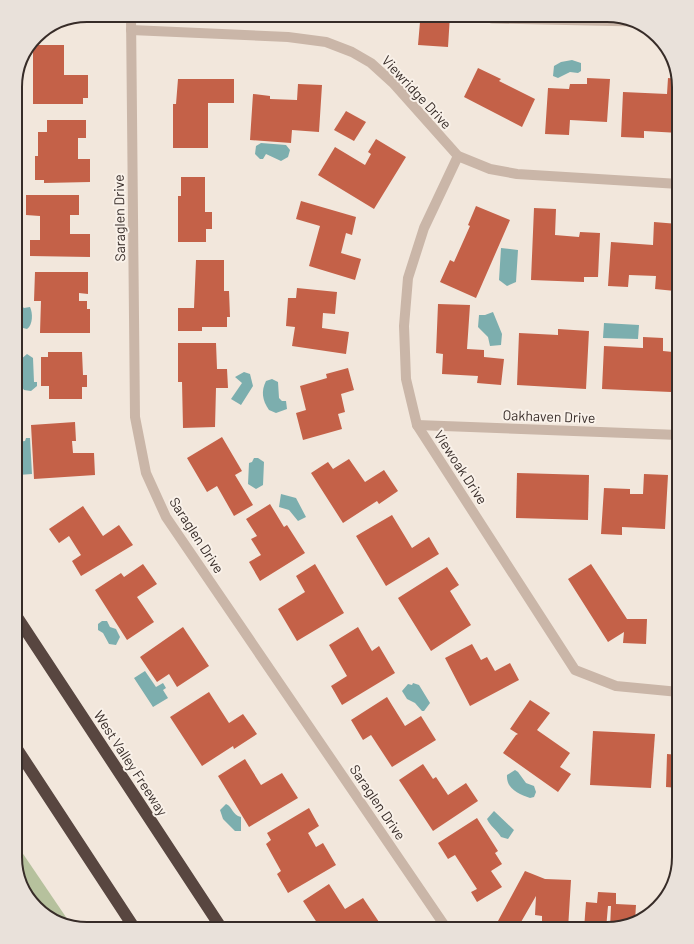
<svg xmlns="http://www.w3.org/2000/svg" width="694" height="944" font-family="Barlow,sans-serif">
	<rect width="100%" height="100%" fill="#f2e7dc"/>
	<!-- green -->
	<path fill="#b6c19d" d="M15 842 72 926 51 919 25 893 15 857Z"/>
	<!-- water -->
	<g fill="#7caeae">
		<path d="M572 60 581 63V71L578 73 570 72 558 78 553 76 554 66 561 62Z"/>
		<path d="M261 143 286 145 290 150 288 157 281 161 266 154 263 159H260L255 154 256 146Z"/>
		<path d="M501 248 518 250 516 282 507 286 499 280Z"/>
		<path d="M19 304 24 308 30 307C33 313 33 325 27 329L23 328 16 313Z"/>
		<path d="M493 312 502 334 501 345 490 346 488 337 478 327 479 315H485Z"/>
		<path d="M604 323 639 325 638 339 603 338Z"/>
		<path d="M27 354 33 358 34 382H37V386L31 391 24 390 20 384V360Z"/>
		<path d="M244 372 250 374 253 386 241 405 231 399 242 383 235 377Z"/>
		<path d="M272 379 278 382 279 398 282 401H286L287 409 276 413 269 410C262 400 261 391 266 381Z"/>
		<path d="M26 438H30L32 474 18 475 16 442 25 441Z"/>
		<path d="M254 458H258L264 462 263 485 256 489 248 484 249 463 252 462Z"/>
		<path d="M281 494 296 498 306 517 298 521 289 510 279 507Z"/>
		<path d="M102 621H107L110 627 116 629 120 637 116 645 109 644 103 633 98 630V624Z"/>
		<path d="M145 671 156 687 163 683 166 688 163 690 168 698 153 707 134 678Z"/>
		<path d="M413 683 419 685 430 703 424 711H422L415 703 407 699 402 691 408 684 412 685Z"/>
		<path d="M515 770 518 772 526 783 534 786 536 792 534 797 530 798C519 794 506 789 507 775Z"/>
		<path d="M226 804C233 807 232 815 241 817V831H235L223 819 220 810Z"/>
		<path d="M494 811 514 830 508 839 501 837C497 830 490 826 487 819Z"/>
	</g>
	<!-- building -->
	<g fill="#c46148">
		<path d="M392 15H450L448 47 418 45 420 22 392 20Z"/>
		<path d="M33 45H64V75H88V98H83V104H33Z"/>
		<path d="M478 68 501 79 499 81 535 99 522 127 464 97Z"/>
		<path d="M587 78 610 79 607 122 570 120 569 135 545 134 548 88 569 89 570 84H587Z"/>
		<path d="M668 78 677 79 679 87V133L644 131V138L621 137 623 92 667 94Z"/>
		<path d="M178 79H234V103H208V148H173V104H176Z"/>
		<path d="M298 84 322 85 319 132 292 130 291 143 250 140 253 94 270 96V99L297 100Z"/>
		<path d="M346 111 366 122 354 141 334 130Z"/>
		<path d="M47 120H86V138H78V159H90V182L44 183V180H35V156H38V132H47Z"/>
		<rect x="15" y="121" width="8" height="15"/>
		<path d="M376 139 406 157 374 209 318 175 335 147 365 165 371 154 368 152Z"/>
		<path d="M181 177H205V212H212V229H206V242H178V196H181Z"/>
		<path d="M26 195H79V215H70V234H90V257L30 256V240H40V216L26 215Z"/>
		<path d="M301 201 356 217 352 235 346 233 341 253 361 259 355 280 309 266 320 226 296 219Z"/>
		<path d="M476 206 510 220 476 298 440 282 450 260 454 262 470 226 468 225Z"/>
		<path d="M534 208 556 209 555 235 579 237 580 232 600 233 598 277H584V282L531 280Z"/>
		<path d="M654 222 678 224 675 291 655 289 656 276 629 275 628 287 608 286 611 242 653 245Z"/>
		<path d="M196 260H224V291H229L230 317H227V327H202V331H178V308H194Z"/>
		<path d="M35 272H88V294L79 293V301H87V309H90V333H40L41 301H34Z"/>
		<path d="M297 288 337 292 335 314 323 313 322 328 349 332 346 354 292 346 295 327 286 326 288 298H296Z"/>
		<path d="M438 304 470 305 467 349 484 350V357L504 359 501 385 477 383 478 376 442 374 443 354 436 353Z"/>
		<path d="M558 329 589 331 586 389 517 385 519 333 558 335Z"/>
		<path d="M643 337 663 338V351L673 352 671 392 602 389 604 346 643 348Z"/>
		<path d="M178 343H216L217 369H227L228 388H216L215 427 183 428 182 382H178Z"/>
		<path d="M48 352H82L83 375H87V387H82V399H49V386H41V357H48Z"/>
		<path d="M348 368 354 390 341 394 345 412 338 414 342 429 303 440 296 413 306 410 300 386 327 378 326 374Z"/>
		<path d="M75 422 76 441H72L73 453H94L95 475 34 479 31 425Z"/>
		<path d="M222 437 242 471 235 475 253 505 234 516 217 486 207 492 187 458Z"/>
		<path d="M349 459 365 482 384 470 398 491 379 504 377 501 343 523 311 473 328 462 333 469Z"/>
		<path d="M517 473 589 475 588 520 516 518Z"/>
		<path d="M644 474 668 475 665 529 622 527V535L601 534 604 488 630 489V494H643Z"/>
		<path d="M270 504 284 527 287 525 305 553 260 581 249 562 261 555 251 539 257 536 246 519Z"/>
		<path d="M83 506 103 536 119 525 133 545 81 576 72 561 81 555 69 536 59 543 49 529Z"/>
		<path d="M392 515 412 548 429 537 439 554 386 586 356 536Z"/>
		<path d="M143 564 157 584 137 597 154 622 127 640 95 590 121 573 124 577Z"/>
		<path d="M315 564 344 613 297 641 278 609 305 592 296 576Z"/>
		<path d="M591 564 627 619H647L646 644 623 643 624 632 608 642 568 579Z"/>
		<path d="M447 567 459 585 450 591 471 625 431 651 398 598Z"/>
		<path d="M677 583H679V634H675Z"/>
		<path d="M183 627 209 666 177 687 169 674 157 682 140 657Z"/>
		<path d="M358 627 372 651 379 646 395 673 342 705 331 686 347 676 329 645Z"/>
		<path d="M472 644 481 660 487 657 495 671 510 663 519 680 470 706 445 658Z"/>
		<path d="M209 692 229 723 243 714 257 734 234 749 233 746 202 766 170 717Z"/>
		<path d="M387 697 405 726 421 716 436 740 392 767 371 735 363 740 351 720Z"/>
		<path d="M530 700 550 713 537 730 570 753 560 767 571 774 558 792 503 753 516 735 518 734 510 729Z"/>
		<path d="M593 731 655 734 651 788 590 785Z"/>
		<path d="M667 754 679 755V788L666 787Z"/>
		<path d="M245 759 261 785 282 773 298 798 249 827 218 776Z"/>
		<path d="M423 764 433 779 436 777 448 795 466 783 478 801 433 831 399 780Z"/>
		<path d="M309 808 319 826 308 833 316 847 323 843 336 865 288 893 277 874 281 871 266 844 271 840 267 833Z"/>
		<path d="M477 818 498 851 495 853 502 864 491 871 502 887 477 902 471 892 477 889 455 855 448 859 438 843Z"/>
		<path d="M525 871 545 879 571 880 568 929H542V916L535 915 536 896 517 929H511L498 921Z"/>
		<path d="M329 884 345 909 363 898 379 922 368 929H321L303 901Z"/>
		<path d="M598 892 616 893V904L636 905 635 921 610 928 611 906H608L606 929H584L586 902 597 903Z"/>
	</g>
	<g fill="none" stroke-linecap="round" stroke-linejoin="round">
		<!-- lane -->
		<path stroke="#cab6a8" stroke-width="9" d="M488 15 492 19 635 22"/>
		<!-- street -->
		<g stroke="#cab6a8" stroke-width="10">
			<path d="M131 15 135 417 146 473 166 517 447 929"/>
			<path d="M131 30 288 37 326 42 352 52 371 63 393 83 458 156 490 169 517 174 679 184"/>
			<path d="M458 156 424 228 408 278 404 326 406 379 417 425 575 670 616 686 679 692"/>
			<path d="M417 425 679 435"/>
		</g>
		<!-- highway -->
		<g stroke="#584640" stroke-width="12">
			<path d="M15 614 222 929"/>
			<path d="M15 746 135 929"/>
		</g>
	</g>
	<g text-anchor="middle" dominant-baseline="central" stroke-width="4" stroke-linejoin="round" paint-order="stroke">
		<!-- street labels -->
		<g font-size="14" fill="#372c28" stroke="#f9f1e9">
			<text transform="translate(417 92) rotate(47)">Viewridge Drive</text>
			<text transform="translate(119 218) rotate(-91)">Saraglen Drive</text>
			<text transform="translate(549 416) rotate(2)">Oakhaven Drive</text>
			<text transform="translate(461 467) rotate(57)">Viewoak Drive</text>
			<text transform="translate(197 535) rotate(57)">Saraglen Drive</text>
			<text transform="translate(131 763) rotate(57)">West Valley Freeway</text>
			<text transform="translate(378 802) rotate(56)">Saraglen Drive</text>
		</g>
	</g>
	<!-- crop -->
	<path d="M0 0H694V944H0ZM87 22H607A65 65 0 0 1 672 87V857A65 65 0 0 1 607 922H87A65 65 0 0 1 22 857V87A65 65 0 0 1 87 22Z" fill="#e9e1da" fill-rule="evenodd"/>
	<path fill="none" stroke="#372c28" stroke-width="2" d="M87 22H607A65 65 0 0 1 672 87V857A65 65 0 0 1 607 922H87A65 65 0 0 1 22 857V87A65 65 0 0 1 87 22Z"/>
</svg>
